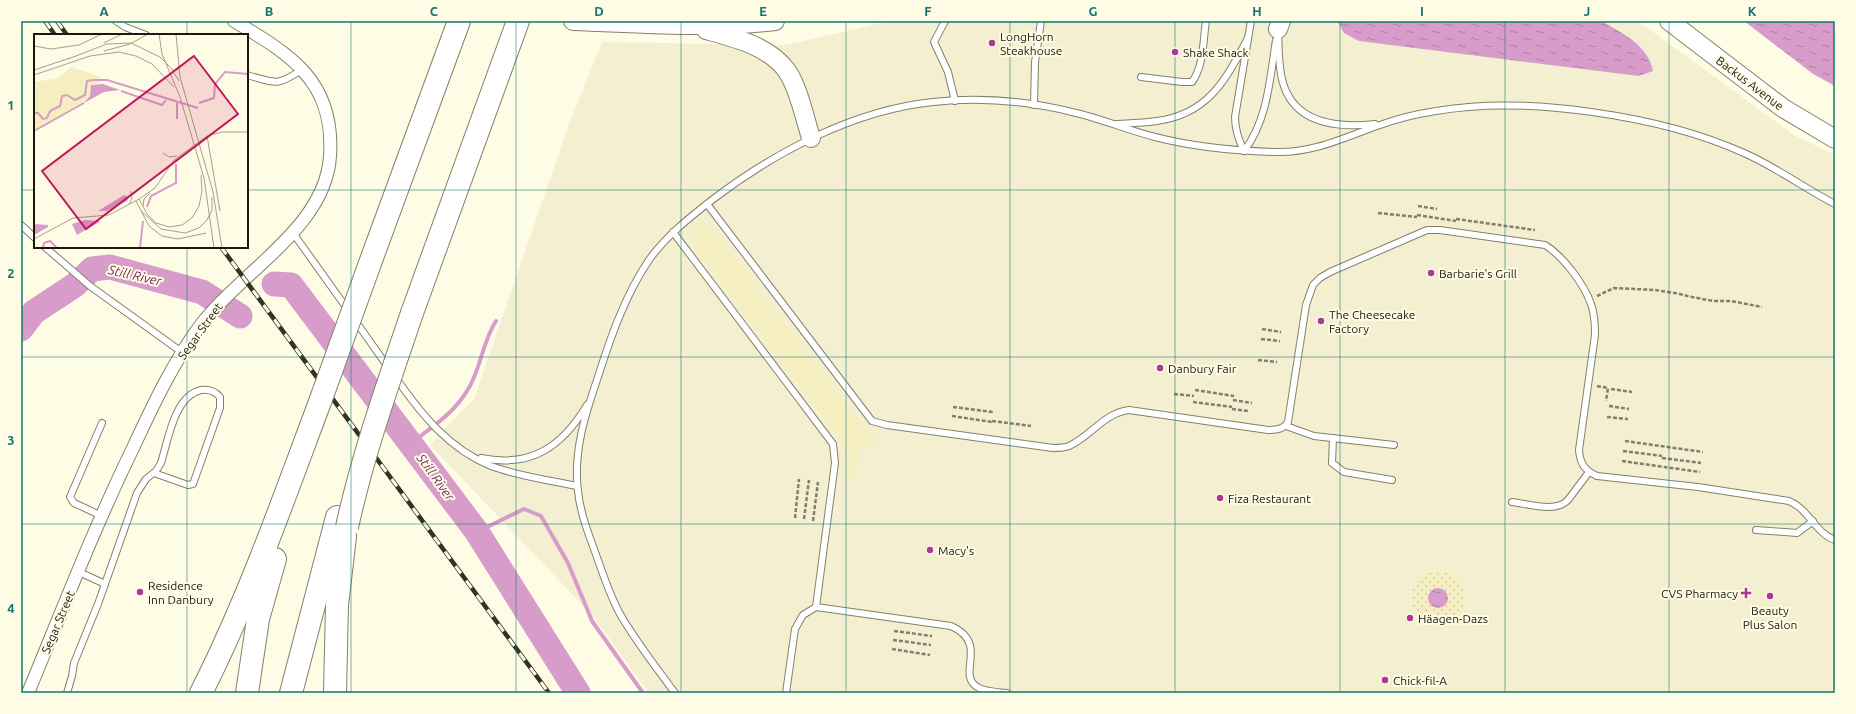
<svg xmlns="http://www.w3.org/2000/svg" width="1856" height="714" font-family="Ubuntu,sans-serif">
	<defs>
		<pattern id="grass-dots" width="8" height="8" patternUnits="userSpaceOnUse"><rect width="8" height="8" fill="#f5eec0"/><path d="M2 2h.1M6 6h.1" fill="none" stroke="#d1cba4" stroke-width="1.8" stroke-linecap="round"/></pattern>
		<pattern id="water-ripples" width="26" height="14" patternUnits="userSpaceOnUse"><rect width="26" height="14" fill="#d89cca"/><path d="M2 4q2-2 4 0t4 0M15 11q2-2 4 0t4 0" fill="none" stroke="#ae7ea3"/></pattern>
	</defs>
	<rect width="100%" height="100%" fill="#fffce5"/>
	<!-- built -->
	<path fill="#f4efd1" d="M890 21H1638L1794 135 1835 155V693H649L592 615 430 445 474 399 568 127 602 42 786 45Z"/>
	<!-- grass -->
	<circle fill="url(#grass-dots)" cx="1438" cy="598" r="27"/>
	<!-- garden -->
	<path fill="#f5eec0" d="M697 222C705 221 709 224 714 230L856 417 864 427 875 434V446L860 444 855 479 847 476 849 456 844 455 842 443 836 433 691 243 690 230Z"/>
	<!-- water -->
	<g fill="url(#water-ripples)">
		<path d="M1337 21H1601C1621 32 1649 46 1653 71L1639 76 1359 41 1344 33Z"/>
		<path d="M1744 21H1835V86L1813 74Z"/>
		<circle cx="1438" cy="598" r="10"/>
	</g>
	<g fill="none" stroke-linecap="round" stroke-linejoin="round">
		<!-- stream -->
		<g stroke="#d89cca" stroke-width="4">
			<path d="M411 443C431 428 454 413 467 391 481 370 482 342 496 321"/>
			<path d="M477 532 524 509 541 516 568 563 592 621 643 693"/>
		</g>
		<!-- river -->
		<g stroke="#d89cca" stroke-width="25">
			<path d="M274 284 291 285 477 532 578 693"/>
			<path d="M21 329 34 312 75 285 92 269 110 267 202 292 240 316"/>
		</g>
		<!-- lane casing -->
		<g stroke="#83806c" stroke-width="8">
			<g id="lane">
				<path d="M116 21 125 27 146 35"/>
				<path d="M945 21 934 42 948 72 955 101"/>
				<path d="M1278 31C1279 48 1278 67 1283 83 1295 124 1338 128 1375 124"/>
				<path d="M247 75C276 83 276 87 303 69"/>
				<path d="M1141 77 1182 82H1192C1204 66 1203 40 1206 21"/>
				<path d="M1034 105 1035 62 1041 21"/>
				<path d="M1117 124C1130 123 1144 123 1157 121 1209 114 1226 79 1248 38"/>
				<path d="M1244 151C1268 120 1270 77 1276 40"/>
				<path d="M1244 151C1238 139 1235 130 1235 117L1251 21"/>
				<path d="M707 204 872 421 887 425 1053 448C1058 448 1064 448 1069 446 1091 436 1104 413 1129 410L1268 430C1277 430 1284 429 1288 422L1306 305 1313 285 1320 278 1330 272 1427 230H1440L1545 245C1563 256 1584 284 1591 304 1595 314 1595 325 1595 335L1579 450C1580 463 1584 470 1597 476L1698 487 1789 501C1809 509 1815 533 1835 540"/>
				<path d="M21 225 35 238"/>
				<path d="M673 232 833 444 835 463 816 607"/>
				<path d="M293 233 348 310"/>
				<path d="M45 247 90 286 183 353"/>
				<path d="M354 319 388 367"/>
				<path d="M396 378C421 414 449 449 491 466 518 476 548 480 577 486"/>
				<path d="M102 423 70 497 74 503 102 516"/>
				<path d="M1286 426 1314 436 1394 445"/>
				<path d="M1333 438 1332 463 1344 472 1392 480"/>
				<path d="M481 458C531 468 562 447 587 405"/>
				<path d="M1512 502C1529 504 1556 513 1568 500L1589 472"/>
				<path d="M1756 530 1797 533 1813 521"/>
				<path d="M79 572 105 584"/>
				<path d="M67 693 72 676 74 663 98 604 137 493 146 479 156 471 161 463C168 441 174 396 201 390 209 389 215 391 220 397V408L193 484 188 485 154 473"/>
				<path d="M675 693C656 667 636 642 620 614 609 594 602 571 594 549 587 530 580 511 578 491 573 453 585 415 597 380 610 339 625 295 649 260 666 236 689 218 712 200 775 152 854 110 933 102 979 97 1027 101 1072 112 1100 118 1127 130 1155 137 1194 147 1236 151 1276 152 1313 153 1343 138 1377 126 1396 119 1416 114 1436 111 1525 95 1662 116 1744 153 1776 167 1804 188 1835 204"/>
				<path d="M786 693 795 629 803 615 816 607 951 626C991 644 954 675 979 688 987 692 999 692 1007 693"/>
			</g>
		</g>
		<!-- street casing -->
		<g stroke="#83806c" stroke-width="14">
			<path id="street" d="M28 693C62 611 94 528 133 448 153 405 174 360 203 322 244 270 326 226 330 156 335 81 291 55 234 21"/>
		</g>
		<!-- secondary casing -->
		<g stroke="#83806c" stroke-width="20">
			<g id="secondary">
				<path d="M573 21C640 23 709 29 775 21"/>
				<path d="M1669 21 1783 108 1835 139"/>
				<path d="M1278 29 1281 21"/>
				<path d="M706 30C735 38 769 46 787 71 798 86 805 119 811 138"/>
			</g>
		</g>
		<!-- highway casing -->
		<g stroke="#83806c" stroke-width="24">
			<g id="highway">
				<path d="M373 255 459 21"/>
				<path d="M412 313 518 21"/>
				<path d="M201 693C249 598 284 498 321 399"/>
				<path d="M247 693 258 619 275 559"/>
				<path d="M291 693 337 517"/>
				<path d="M335 693 337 605 345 537"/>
			</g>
		</g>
		<!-- path -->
		<g stroke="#817f70" stroke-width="2.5" stroke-dasharray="4 2" stroke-linecap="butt">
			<path d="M1418 206 1437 209"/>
			<path d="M1378 213 1417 217"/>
			<path d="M1417 215 1456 221"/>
			<path d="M1456 219 1535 230"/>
			<path d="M1597 296 1614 288 1655 290 1675 293 1692 297 1713 301H1731L1762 307"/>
			<path d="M1262 329 1281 332"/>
			<path d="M1261 339 1280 341"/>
			<path d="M1258 360 1277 362"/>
			<path d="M1597 386 1608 388 1606 401"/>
			<path d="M1611 389 1632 392"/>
			<path d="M1195 390 1234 396"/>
			<path d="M1174 394 1194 396"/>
			<path d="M1233 400 1252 403"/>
			<path d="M1193 402 1232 407"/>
			<path d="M1609 406 1629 409"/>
			<path d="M953 407 993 412"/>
			<path d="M1232 409 1248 411"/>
			<path d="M952 416 992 422"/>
			<path d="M1607 417 1628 419"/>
			<path d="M992 421 1031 426"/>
			<path d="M1625 441 1703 452"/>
			<path d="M1623 451 1662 456"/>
			<path d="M1662 458 1701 463"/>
			<path d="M1622 461 1700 472"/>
			<path d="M795 518 799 479"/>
			<path d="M804 519 809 480"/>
			<path d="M813 521 818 482"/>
			<path d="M894 631 932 636"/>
			<path d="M893 640 931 645"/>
			<path d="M892 649 930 655"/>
		</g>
		<!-- lane -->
		<use href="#lane" stroke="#fff" stroke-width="6"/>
		<!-- street -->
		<use href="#street" stroke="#fff" stroke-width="12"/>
		<!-- secondary -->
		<use href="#secondary" stroke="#fff" stroke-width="18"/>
		<!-- highway -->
		<use href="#highway" stroke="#fff" stroke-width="22"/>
		<!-- rail casing -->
		<g stroke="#343228" stroke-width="4.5">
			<g id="rail">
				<path d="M45 21 55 35"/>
				<path d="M57 21 67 35"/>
				<path d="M221 247 549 693"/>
			</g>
		</g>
		<!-- rail -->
		<use href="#rail" stroke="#fffce5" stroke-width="3" stroke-dasharray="9" stroke-linecap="butt"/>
		<!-- highway-bridge casing -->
		<g stroke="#83806c" stroke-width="24" stroke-linecap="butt">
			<g id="highway-bridge">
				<path d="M321 399 373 255"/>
				<path d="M347 527C363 454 388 384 412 313"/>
			</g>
		</g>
		<!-- highway-bridge -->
		<use href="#highway-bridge" stroke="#fff" stroke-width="22"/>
	</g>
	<!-- grid -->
	<path fill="none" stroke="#0f766e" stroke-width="1" stroke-opacity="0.55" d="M187 21V35M351 21V693M516 21V693M681 21V693M846 21V693M1010 21V693M1175 21V693M1340 21V693M1505 21V693M1669 21V693M21 190H35M247 190H1835M187 247V693M21 357H1835M21 524H1835"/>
	<!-- markers -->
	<g fill="#a93996" stroke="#fffce5" stroke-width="1.5">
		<circle cx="992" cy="43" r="4"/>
		<circle cx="1175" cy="52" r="4"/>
		<circle cx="1431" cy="273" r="4"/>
		<circle cx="1321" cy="321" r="4"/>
		<circle cx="1160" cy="368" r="4"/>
		<circle cx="1220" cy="498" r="4"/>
		<circle cx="930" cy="550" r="4"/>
		<circle cx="140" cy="592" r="4"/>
		<path d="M1744 587h4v4h4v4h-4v4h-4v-4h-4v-4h4z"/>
		<circle cx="1770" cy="596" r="4"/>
		<circle cx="1410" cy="618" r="4"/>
		<circle cx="1385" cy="680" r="4"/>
	</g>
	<g text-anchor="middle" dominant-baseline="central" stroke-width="4" stroke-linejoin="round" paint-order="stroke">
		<!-- poi labels -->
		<g font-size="12" fill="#1a1810" stroke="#fffce5" text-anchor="start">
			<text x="1000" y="36">LongHorn<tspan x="1000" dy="14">Steakhouse</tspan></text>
			<text x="1183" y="52">Shake Shack</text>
			<text x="1439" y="273">Barbarie's Grill</text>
			<text x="1329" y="314">The Cheesecake<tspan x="1329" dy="14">Factory</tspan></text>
			<text x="1168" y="368">Danbury Fair</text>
			<text x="1228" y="498">Fiza Restaurant</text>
			<text x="938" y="550">Macy's</text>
			<text x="148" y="585">Residence<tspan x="148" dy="14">Inn Danbury</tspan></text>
			<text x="1738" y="593" text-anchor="end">CVS Pharmacy</text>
			<text x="1770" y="610" text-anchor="middle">Beauty<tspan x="1770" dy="14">Plus Salon</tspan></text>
			<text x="1418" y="618">Häagen-Dazs</text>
			<text x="1393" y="680">Chick-fil-A</text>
		</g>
		<!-- street labels -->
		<g font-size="12" fill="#1a1810" stroke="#fffce5">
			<text transform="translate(1750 83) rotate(37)">Backus Avenue</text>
			<text transform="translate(200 331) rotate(-54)">Segar Street</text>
			<text transform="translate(58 622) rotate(-67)">Segar Street</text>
		</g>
		<!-- water labels -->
		<g font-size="13" font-style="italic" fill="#722c66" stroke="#fffce5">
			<text transform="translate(135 275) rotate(13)">Still River</text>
			<text transform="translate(436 477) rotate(54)">Still River</text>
		</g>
	</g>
	<!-- overview -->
	<g transform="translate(34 34)">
		<rect width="214" height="214" fill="#fffce5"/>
		<path d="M37 33 67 43 66 49 57 51 56 62 50 69 0 97V48L24 44Z" fill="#f5eec0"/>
		<path d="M69 50 86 56 70 58 50 69 56 62 57 51ZM90 161 95 163 93 167 73 177H64ZM51 186 65 187H67L43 201 38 190ZM0 190 14 191V193L0 201Z" fill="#d89cca"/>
		<path fill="none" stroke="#d89cca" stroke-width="2" d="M87 57 128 71 132 66M143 69V85M165 69 180 64 181 50 191 38 214 40M0 79H4L9 85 13 84 16 77 26 72 28 62 33 61 41 66 51 61 53 47 59 46H73L164 74M0 97 50 69M113 173 117 162 142 149V130M9 214 10 209 16 207 23 214M106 214 109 187"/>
		<path fill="none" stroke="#a3a190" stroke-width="1" d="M125 0 128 20 146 63 170 144 180 214M142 0 146 43 179 158 188 214M70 9 88 0M0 12 17 15 45 11 68 0M70 17 96 10 114 0M34 25 73 10 97 9 126 23 137 34 145 47M0 36 36 24M0 41 56 22 85 18 102 22 118 30 140 53M173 102 186 177M129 119 135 123 143 122M105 165 113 180 122 189 135 193 148 191 158 184 165 172 168 157 167 141M102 167 115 192 128 202 144 205 172 199M95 170 98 165 97 157M109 172 110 165 116 159M107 177 127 195 151 199 165 194 173 186 178 176V163M0 205 39 184 75 181 105 165 121 154 140 126 173 102 188 98H214"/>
		<path fill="#c2185b" fill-opacity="0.15" stroke="#c2185b" stroke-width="2" d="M160 22 204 80 52 195 8 137Z"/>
		<rect width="214" height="214" fill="none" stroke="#1a1810" stroke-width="2"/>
	</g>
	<!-- border -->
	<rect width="1856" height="714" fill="none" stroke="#fffce5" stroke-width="44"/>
	<rect x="22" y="22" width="1812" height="670" fill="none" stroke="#0f766e" stroke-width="1.5"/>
	<g font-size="13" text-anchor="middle" font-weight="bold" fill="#0f766e">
		<text x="104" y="16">A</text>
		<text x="269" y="16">B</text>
		<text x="434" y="16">C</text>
		<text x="599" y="16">D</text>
		<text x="763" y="16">E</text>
		<text x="928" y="16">F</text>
		<text x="1093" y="16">G</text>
		<text x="1257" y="16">H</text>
		<text x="1422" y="16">I</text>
		<text x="1587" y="16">J</text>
		<text x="1752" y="16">K</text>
		<text x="11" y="110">1</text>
		<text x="11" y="278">2</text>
		<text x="11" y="445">3</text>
		<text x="11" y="613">4</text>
	</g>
</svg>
